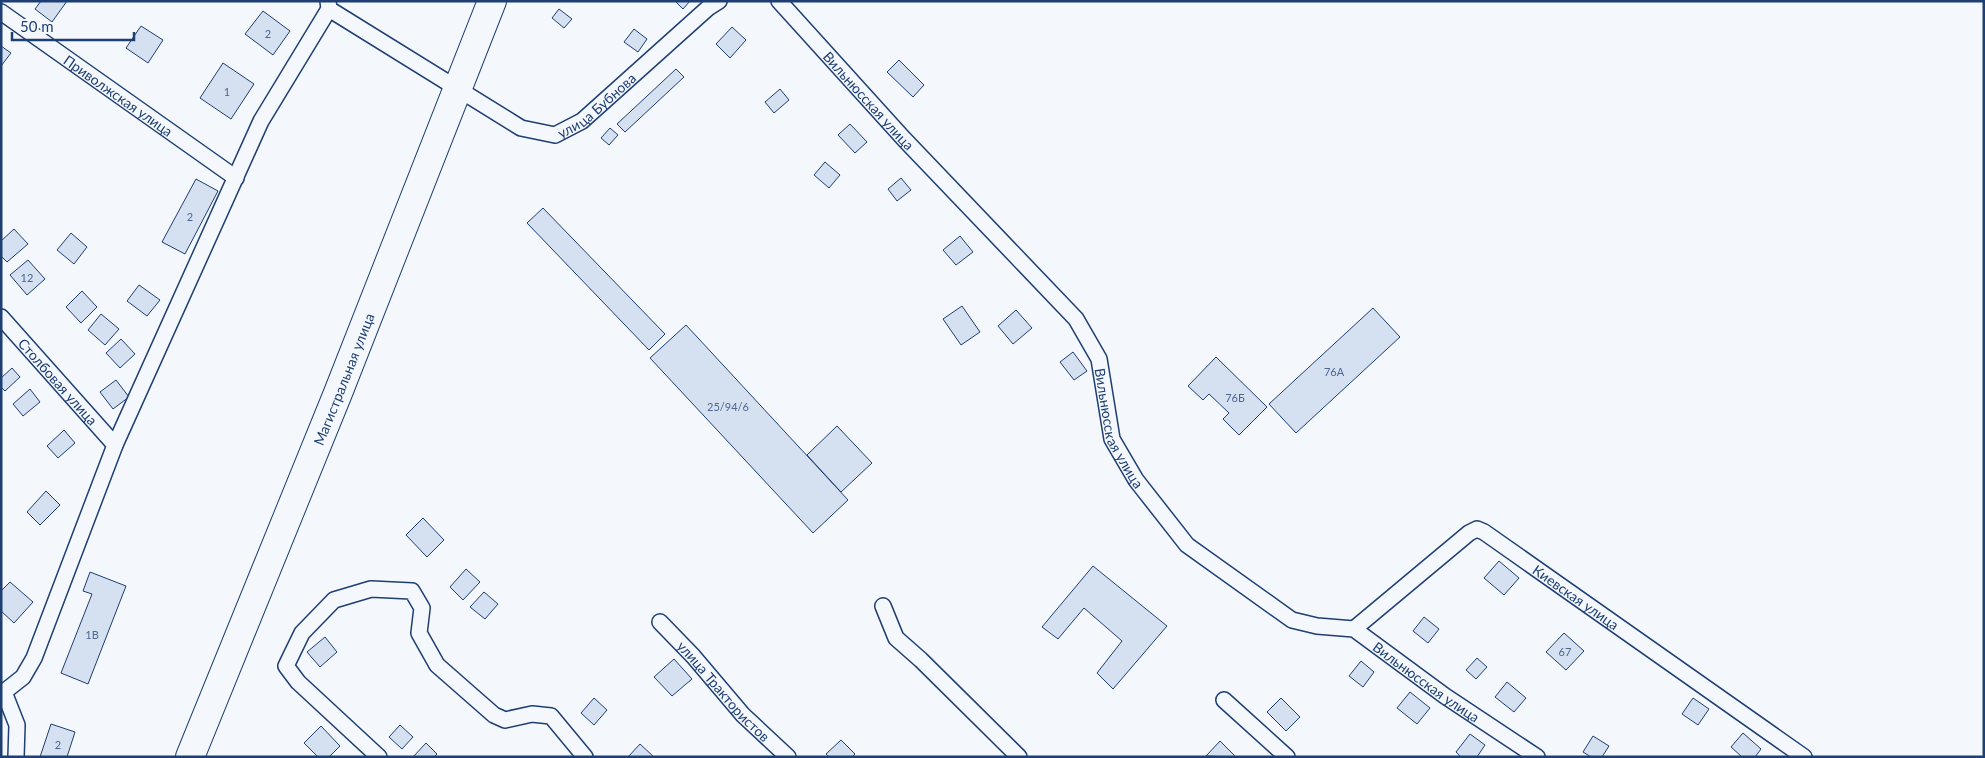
<svg xmlns="http://www.w3.org/2000/svg" width="1985" height="758" font-family="Lato,sans-serif">
	<rect width="100%" height="100%" fill="#f4f7fb"/>
	<!-- building -->
	<g fill="#d5e0f0" stroke="#1d3f73">
		<path d="M41 1H67L52 22 35 9Z"/>
		<path d="M675 1H690L683 9Z"/>
		<path d="M559 9 572 19 564 28 552 18Z"/>
		<path d="M263 11 290 31 273 55 245 34Z"/>
		<path d="M141 26 163 40 148 63 126 48Z"/>
		<path d="M732 27 746 40 730 58 716 44Z"/>
		<path d="M634 29 647 39 638 52 624 42Z"/>
		<path d="M1 46 11 53 1 66Z"/>
		<path d="M899 60 924 85 913 97 887 72Z"/>
		<path d="M223 63 254 84 231 119 200 98Z"/>
		<path d="M676 69 684 77 625 132 617 124Z"/>
		<path d="M780 89 789 100 774 113 765 102Z"/>
		<path d="M850 124 867 142 855 153 838 135Z"/>
		<path d="M610 128 618 135 609 145 601 138Z"/>
		<path d="M825 162 840 175 829 188 814 175Z"/>
		<path d="M901 178 911 190 897 201 888 189Z"/>
		<path d="M196 179 218 191 185 254 162 242Z"/>
		<path d="M543 208 665 334 649 350 527 223Z"/>
		<path d="M14 229 28 244 7 262 1 256V241Z"/>
		<path d="M71 233 87 247 74 264 57 250Z"/>
		<path d="M960 236 973 252 956 265 943 250Z"/>
		<path d="M28 260 45 279 27 295 10 275Z"/>
		<path d="M139 285 160 300 147 316 127 301Z"/>
		<path d="M82 291 97 307 81 323 66 307Z"/>
		<path d="M962 306 980 332 961 345 943 319Z"/>
		<path d="M1373 308 1400 337 1296 433 1269 404Z"/>
		<path d="M1016 310 1032 328 1013 344 998 326Z"/>
		<path d="M101 314 119 329 105 345 88 330Z"/>
		<path d="M686 325 848 500 813 533 650 358Z"/>
		<path d="M121 339 135 354 120 368 106 353Z"/>
		<path d="M1073 352 1087 371 1074 380 1060 362Z"/>
		<path d="M1216 357 1267 407 1239 435 1223 419 1229 413 1209 394 1203 400 1188 386Z"/>
		<path d="M12 368 20 377 5 391 1 387V378Z"/>
		<path d="M116 380 129 397 113 409 100 392Z"/>
		<path d="M30 389 40 402 23 416 13 404Z"/>
		<path d="M837 426 872 463 841 492 807 455Z"/>
		<path d="M64 430 75 443 58 458 47 446Z"/>
		<path d="M46 491 60 505 40 525 27 512Z"/>
		<path d="M423 518 444 540 427 557 406 535Z"/>
		<path d="M1499 561 1519 578 1504 595 1484 578Z"/>
		<path d="M1093 566 1167 626 1113 689 1097 673 1122 641 1084 608 1058 639 1042 627Z"/>
		<path d="M466 569 480 582 463 600 450 587Z"/>
		<path d="M90 572 126 586 88 684 61 673 92 594 83 591Z"/>
		<path d="M10 582 33 602 14 623 1 611V591Z"/>
		<path d="M484 592 498 604 485 619 470 607Z"/>
		<path d="M1424 617 1439 629 1428 643 1413 631Z"/>
		<path d="M1564 633 1584 651 1566 670 1546 652Z"/>
		<path d="M325 637 337 652 320 667 307 652Z"/>
		<path d="M1477 658 1487 667 1476 679 1466 670Z"/>
		<path d="M674 659 692 679 672 696 654 677Z"/>
		<path d="M1361 661 1374 672 1363 687 1349 676Z"/>
		<path d="M1507 682 1526 698 1514 712 1495 697Z"/>
		<path d="M1410 692 1430 708 1417 724 1397 708Z"/>
		<path d="M594 698 607 710 594 725 581 713Z"/>
		<path d="M1281 698 1300 717 1286 731 1267 712Z"/>
		<path d="M1693 698 1709 709 1698 725 1682 714Z"/>
		<path d="M51 724 75 732 67 757H40Z"/>
		<path d="M400 725 413 737 402 749 389 737Z"/>
		<path d="M321 726 340 746 329 757H318L304 743Z"/>
		<path d="M1743 733 1761 749 1755 757H1742L1731 747Z"/>
		<path d="M1470 734 1485 745 1477 757H1461L1456 752Z"/>
		<path d="M1593 736 1609 746 1602 757H1591L1583 752Z"/>
		<path d="M841 740 855 754 852 757H829L826 754Z"/>
		<path d="M1220 741 1236 757 1206 756Z"/>
		<path d="M426 743 437 754 434 757H413Z"/>
		<path d="M640 744 654 757H628Z"/>
	</g>
	<g fill="none" stroke-linecap="round" stroke-linejoin="round">
		<!-- street casing -->
		<g stroke="#1d3f73" stroke-width="18">
			<g id="street">
				<path id="s1" d="M328 1 329 9 521 128 555 135 582 121 708 8 719 1"/>
				<path id="s2" d="M779 1 904 139 1076 319 1099 359 1112 439 1136 480 1187 545 1292 620 1317 626 1354 629 1445 696 1537 757"/>
				<path id="s3" d="M1 12 236 178"/>
				<path id="s4" d="M1 317 115 445"/>
				<path d="M883 606 896 638 921 660 1019 757"/>
				<path id="s5" d="M660 622 693 656 743 715 788 757"/>
				<path id="s6" d="M1354 629 1469 533 1477 529 1484 532 1804 757"/>
				<path d="M1224 700 1287 757"/>
				<path d="M16 757 17 725 4 692 23 677 34 658 115 445 261 121 329 9"/>
				<path d="M379 757 298 682 286 666 302 633 334 600 371 589 412 591 422 608 419 633 437 665 494 715 505 720 532 714 551 716 585 757"/>
			</g>
		</g>
		<!-- highway casing -->
		<g stroke="#1d3f73" stroke-width="30">
			<g id="highway">
				<path id="s7" d="M190 757 338 393 492 1"/>
			</g>
		</g>
		<!-- street -->
		<use href="#street" stroke="#f4f7fb" stroke-width="15"/>
		<!-- highway -->
		<use href="#highway" stroke="#f4f7fb" stroke-width="28"/>
	</g>
	<g text-anchor="middle" dominant-baseline="central" stroke-width="4" stroke-linejoin="round" paint-order="stroke">
		<!-- number labels -->
		<g font-size="11" fill="#4b6792">
			<text x="268" y="33">2</text>
			<text x="227" y="91">1</text>
			<text x="190" y="216">2</text>
			<text x="27" y="277">12</text>
			<text x="1334" y="371">76А</text>
			<text x="1235" y="397">76Б</text>
			<text x="728" y="406">25/94/6</text>
			<text x="92" y="634">1В</text>
			<text x="1565" y="651">67</text>
			<text x="58" y="744">2</text>
		</g>
		<!-- street labels -->
		<g font-size="14" fill="#1d3f73" stroke="#f4f7fb">
			<text stroke="none"><textPath href="#s3" startOffset="144">Приволжская улица</textPath></text>
			<text stroke="none"><textPath href="#s2" startOffset="134">Вильнюсская улица</textPath></text>
			<text stroke="none"><textPath href="#s1" startOffset="320">улица Бубнова</textPath></text>
			<text stroke="none"><textPath href="#s7" startOffset="408">Магистральная улица</textPath></text>
			<text stroke="none"><textPath href="#s4" startOffset="86">Столбовая улица</textPath></text>
			<text stroke="none"><textPath href="#s2" startOffset="554">Вильнюсская улица</textPath></text>
			<text stroke="none"><textPath href="#s6" startOffset="279">Киевская улица</textPath></text>
			<text stroke="none"><textPath href="#s2" startOffset="974">Вильнюсская улица</textPath></text>
			<text stroke="none"><textPath href="#s5" startOffset="94">улица Трактористов</textPath></text>
		</g>
	</g>
	<!-- border -->
	<rect width="1985" height="758" fill="none" stroke="#1d3f73" stroke-width="5"/>
	<!-- scale -->
	<path d="M12 32v8h122v-8" fill="none" stroke="#1d3f73" stroke-width="2.5"/>
	<text x="20" y="32" font-size="15" fill="#1d3f73" stroke="#f4f7fb" stroke-width="4" paint-order="stroke">50 m</text>
</svg>
